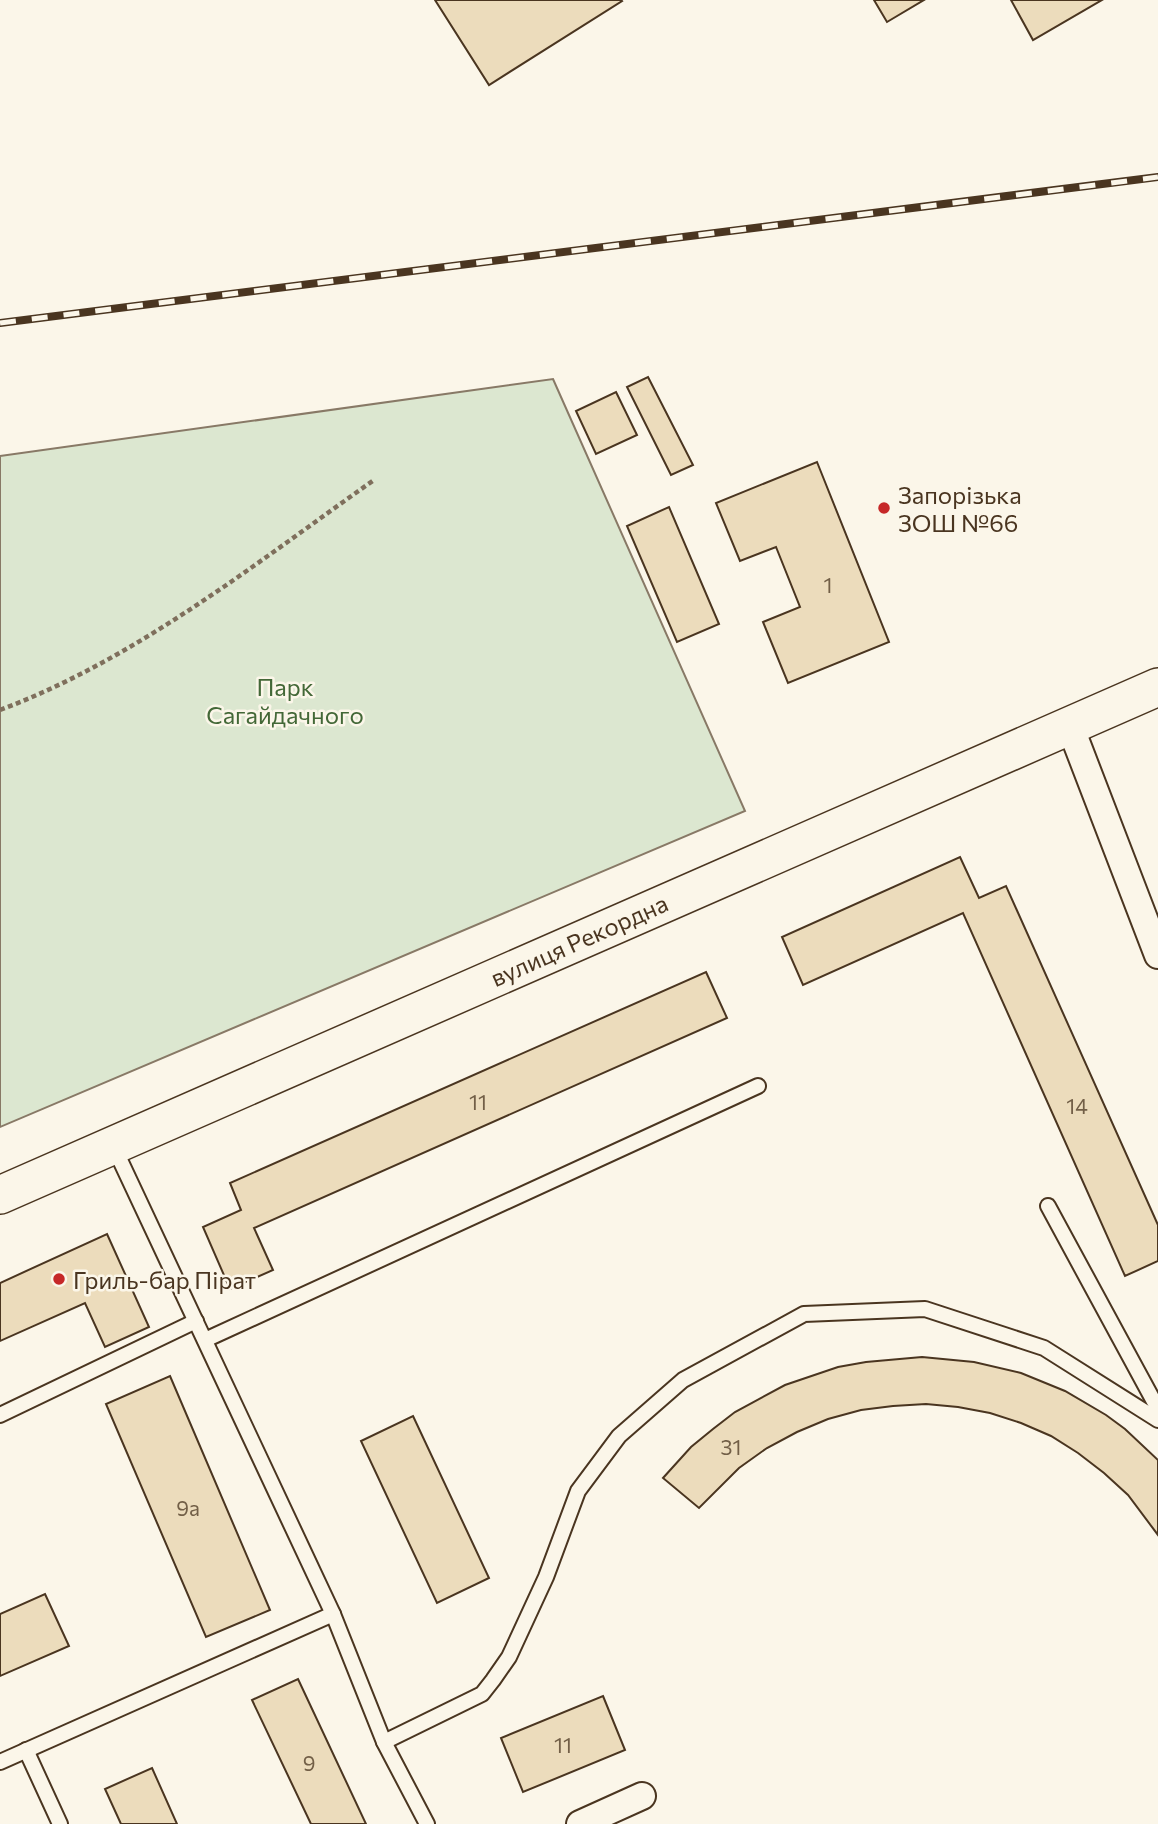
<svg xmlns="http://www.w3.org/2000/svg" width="1158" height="1824" font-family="Commissioner,sans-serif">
	<rect width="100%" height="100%" fill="#fbf6e9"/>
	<!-- green -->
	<path fill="#dce7d0" stroke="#887966" stroke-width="2" d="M553 379 745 811 0 1127V456Z"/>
	<!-- building -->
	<g fill="#ecdcbc" stroke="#4a3520" stroke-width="2">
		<path d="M435 0H621L622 1 489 85Z"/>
		<path d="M874 0H924L887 22Z"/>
		<path d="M1011 0H1102L1033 40Z"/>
		<path d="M648 377 693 465 671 475 627 387Z"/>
		<path d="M616 392 637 435 596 454 576 411Z"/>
		<path d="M817 462 889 642 788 683 763 622 800 607 776 547 740 561 716 503Z"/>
		<path d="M669 507 719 624 677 642 627 526Z"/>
		<path d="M960 857 979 898 1006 886 1158 1225V1261L1125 1276 963 913 803 985 782 937Z"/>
		<path d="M706 972 727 1018 254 1228 273 1270 230 1289 203 1227 241 1210 230 1183Z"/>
		<path d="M107 1234 149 1327 105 1347 85 1303 0 1341V1283Z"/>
		<path d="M922 1357 974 1362 1021 1373 1065 1391 1106 1415 1125 1429 1158 1460V1535L1128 1495 1104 1473 1078 1453 1051 1436 1021 1423 990 1413 958 1407 926 1404 893 1406 861 1410 828 1419 797 1432 767 1448 739 1468 699 1508 663 1478 691 1447 713 1429 735 1412 785 1385 838 1367 866 1362Z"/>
		<path d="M170 1376 270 1610 206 1637 106 1404Z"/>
		<path d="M413 1416 489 1578 437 1603 361 1441Z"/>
		<path d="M45 1594 69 1646 0 1676V1614Z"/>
		<path d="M298 1679 366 1824H311L252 1700Z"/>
		<path d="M603 1696 625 1750 523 1792 501 1738Z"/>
		<path d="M152 1768 177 1824H121L105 1789Z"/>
	</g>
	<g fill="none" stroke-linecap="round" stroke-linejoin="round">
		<!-- lane casing -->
		<g stroke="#4a3520" stroke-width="18">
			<g id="lane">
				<path d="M113 1145 333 1614 384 1742 427 1824"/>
				<path d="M1048 1206 1158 1409"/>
				<path d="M205 1340 758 1086"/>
				<path d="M0 1415 196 1321"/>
				<path d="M384 1742 482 1694 493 1680 509 1657 546 1577 578 1491 619 1436 683 1380 804 1314 925 1309 1044 1348 1158 1420"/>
				<path d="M26 1750 60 1824"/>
				<path d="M0 1762 333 1614"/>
			</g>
		</g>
		<!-- street casing -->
		<g stroke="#4a3520" stroke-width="30">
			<g id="street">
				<path d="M1070 726 1158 955"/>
				<path d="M580 1824 642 1796"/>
			</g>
		</g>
		<!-- secondary casing -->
		<g stroke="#4a3520" stroke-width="40">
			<path id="secondary" d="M0 1195 1158 687"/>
		</g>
		<!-- path -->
		<path stroke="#7f6f5c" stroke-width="4.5" stroke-dasharray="5 3.5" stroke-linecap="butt" d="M0 710C136 659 256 563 374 480"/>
		<!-- lane -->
		<use href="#lane" stroke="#fbf6e9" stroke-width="14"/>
		<!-- street -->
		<use href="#street" stroke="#fbf6e9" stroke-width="26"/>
		<!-- secondary -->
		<use href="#secondary" stroke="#fbf6e9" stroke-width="37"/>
		<!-- rail casing -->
		<g stroke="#4a3520" stroke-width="8">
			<path id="rail" d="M0 323 1158 177"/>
		</g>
		<!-- rail -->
		<use href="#rail" stroke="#fbf6e9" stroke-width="5" stroke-dasharray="16" stroke-linecap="butt"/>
	</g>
	<!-- markers -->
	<g fill="#c62828" stroke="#fbf6e9" stroke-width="2.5">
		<circle cx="884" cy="508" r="7"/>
		<circle cx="59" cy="1279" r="7"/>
	</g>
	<g text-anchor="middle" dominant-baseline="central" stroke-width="5" stroke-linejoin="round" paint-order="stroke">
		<!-- number labels -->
		<g font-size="21" fill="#725f47">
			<text x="828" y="584">1</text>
			<text x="478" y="1101">11</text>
			<text x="1077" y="1105">14</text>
			<text x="731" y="1446">31</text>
			<text x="188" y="1507">9а</text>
			<text x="563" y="1744">11</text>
			<text x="309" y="1762">9</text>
		</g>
		<!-- poi labels -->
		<g font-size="24" fill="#4a3520" stroke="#fbf6e9" text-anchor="start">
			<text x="898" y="494">Запорізька<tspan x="898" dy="28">ЗОШ №66</tspan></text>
			<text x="73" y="1279">Гриль-бар Пірат</text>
		</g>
		<!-- park labels -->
		<g font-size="24" fill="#436837" stroke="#fbf6e9">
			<text x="285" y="686">Парк<tspan x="285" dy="28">Сагайдачного</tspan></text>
		</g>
		<!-- street labels -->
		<g font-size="24" fill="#4a3520" stroke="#fbf6e9">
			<text transform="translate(579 940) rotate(-24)">вулиця Рекордна</text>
		</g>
	</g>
</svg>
